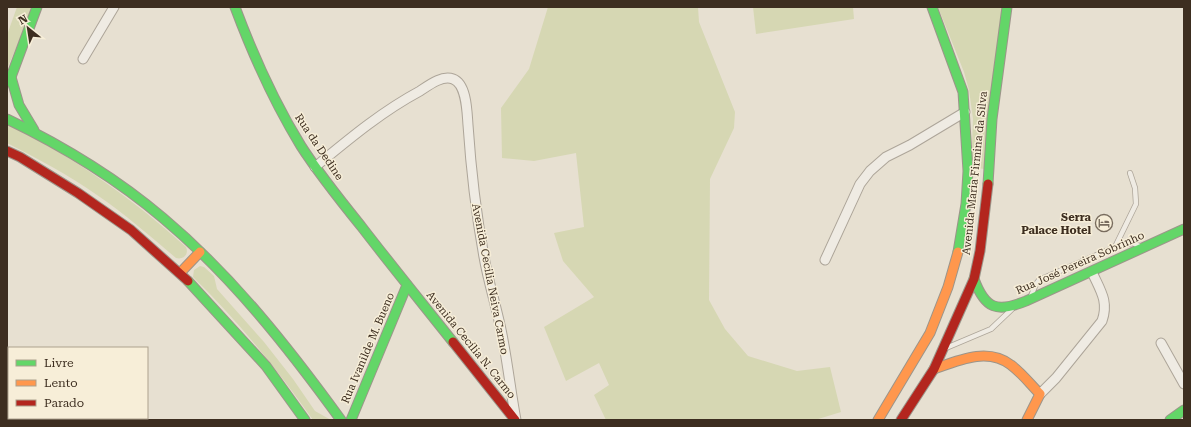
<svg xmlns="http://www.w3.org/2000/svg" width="1191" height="427" font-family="'Roboto Serif',serif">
	<rect width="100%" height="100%" fill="#e7e0d1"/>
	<!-- green -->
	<g fill="#d6d7b3">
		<path d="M17 7H31L28 20 7 69V35Z"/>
		<path d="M548 7H698L699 22 735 112 734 128 710 179 709 300 725 329 748 356 797 371 830 367 841 412 815 420H606L594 395 609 385 599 363 566 381 544 327 594 297 563 261 554 233 584 227 576 153 534 161 502 158 501 108 529 69Z"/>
		<path d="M753 7H853L854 19 756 34Z"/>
		<path d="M938 7H1003L984 169 971 167 973 119 969 90 964 72Z"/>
		<path d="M7 124C72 156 132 198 186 247 189 254 184 260 176 258 150 236 125 214 97 195 69 175 38 159 7 143Z"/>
		<path d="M200 266 204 267 214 276 217 289 264 342 293 379 315 411 331 420H313C277 369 238 321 193 277L194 270Z"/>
		<path d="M7 386 9 387V418H35L36 420H7Z"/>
	</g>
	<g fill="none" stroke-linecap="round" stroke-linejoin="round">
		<!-- lane casing -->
		<g stroke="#ada599" stroke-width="6">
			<g id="lane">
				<path d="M1115 247 1136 204 1135 188 1130 173"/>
				<path d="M1031 296 1036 284 1039 280 1115 247 1132 243 1140 246"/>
				<path d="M946 348 991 329 1012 309"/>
			</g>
		</g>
		<!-- street casing -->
		<g stroke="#ada599" stroke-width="11">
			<g id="street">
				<path d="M83 59 114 7"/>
				<path d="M315 167C349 139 381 112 420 91 429 85 442 75 453 79 467 84 467 113 468 125 471 170 476 213 484 257 488 280 495 302 500 325 507 356 510 388 516 420"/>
				<path d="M825 260 860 184 870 171 886 157 910 145 965 112"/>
				<path d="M1161 343 1184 384"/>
				<path d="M1040 394 1056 378 1102 321C1109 301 1100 290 1092 272"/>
			</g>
		</g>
		<!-- fast casing -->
		<g stroke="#9c958a" stroke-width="11">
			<g id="fast">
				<path d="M235 7C253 55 274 102 301 146 319 174 340 200 361 226 391 265 422 303 453 342"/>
				<path d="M932 7 963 92 968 171 966 204 958 252"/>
				<path d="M11 77 19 105 34 130"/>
				<path d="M7 82 11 77 37 7"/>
				<path d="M7 119C61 145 117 179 163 218 232 276 288 347 341 420"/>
				<path d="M988 184 992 119 1007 7"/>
				<path d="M974 279C985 309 997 313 1026 301L1184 229"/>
				<path d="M188 281 266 366 305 420"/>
				<path d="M351 420 407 285"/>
				<path d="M1170 420 1184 410"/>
			</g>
		</g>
		<!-- slow casing -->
		<g stroke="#9c958a" stroke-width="11">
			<g id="slow">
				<path d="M180 273 200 252"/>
				<path d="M934 369C959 360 988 347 1011 365 1022 373 1031 385 1040 394L1027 420"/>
				<path d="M878 420 930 333 948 287 958 252"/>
			</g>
		</g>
		<!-- jam casing -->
		<g stroke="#9c958a" stroke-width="11">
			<g id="jam">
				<path d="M7 151 20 157 78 193 131 230 188 281"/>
				<path d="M453 342 515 420"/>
				<path d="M901 420 934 369 974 279 980 251 988 184"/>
			</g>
		</g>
		<!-- lane -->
		<use href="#lane" stroke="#efebe3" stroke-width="4.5"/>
		<!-- street -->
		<use href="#street" stroke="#efebe3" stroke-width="9"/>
		<!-- fast -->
		<use href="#fast" stroke="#63d668" stroke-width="9"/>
		<!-- slow -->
		<use href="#slow" stroke="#ff974d" stroke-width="9"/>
		<!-- jam -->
		<use href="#jam" stroke="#b3261e" stroke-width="9"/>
	</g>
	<!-- icons -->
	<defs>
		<g id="hotel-ring" transform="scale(0.9)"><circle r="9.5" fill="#f7eed8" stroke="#786c5e" stroke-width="1.5"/><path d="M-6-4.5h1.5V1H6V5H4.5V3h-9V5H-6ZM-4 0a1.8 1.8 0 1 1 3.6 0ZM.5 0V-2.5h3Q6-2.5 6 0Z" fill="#786c5e"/></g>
	</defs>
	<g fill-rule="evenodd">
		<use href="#hotel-ring" x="1104" y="223"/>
	</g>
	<g text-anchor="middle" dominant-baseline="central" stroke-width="3" stroke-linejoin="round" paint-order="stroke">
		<!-- street labels -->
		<g font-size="11" fill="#3d2e20" stroke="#f7eed8">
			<text transform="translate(319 147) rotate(56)">Rua da Dedine</text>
			<text transform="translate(975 173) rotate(-84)">Avenida Maria Firmina da Silva</text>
			<text transform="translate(1080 263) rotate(-24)">Rua José Pereira Sobrinho</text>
			<text transform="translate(490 279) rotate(79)">Avenida Cecilia Neiva Carmo</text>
			<text transform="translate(471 345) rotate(51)">Avenida Cecília N. Carmo</text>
			<text transform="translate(368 348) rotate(-67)">Rua Ivanilde M. Bueno</text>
		</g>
		<!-- poi labels -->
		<g font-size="11" font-weight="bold" fill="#3d2e20" stroke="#f7eed8" text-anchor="end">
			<text x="1091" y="217">Serra<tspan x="1091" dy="13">Palace Hotel</tspan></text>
		</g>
	</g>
	<!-- border -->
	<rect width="1191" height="427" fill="none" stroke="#3d2e20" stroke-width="16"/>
	<!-- legend -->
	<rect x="8" y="347" width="140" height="72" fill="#f7eed8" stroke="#ada18e"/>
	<rect x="16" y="360" width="20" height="6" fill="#63d668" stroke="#ada18e"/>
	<text x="44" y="367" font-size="12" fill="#3d2e20">Livre</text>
	<rect x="16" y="380" width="20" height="6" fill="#ff974d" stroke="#ada18e"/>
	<text x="44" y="387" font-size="12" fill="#3d2e20">Lento</text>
	<rect x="16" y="400" width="20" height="6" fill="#b3261e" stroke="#ada18e"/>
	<text x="44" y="407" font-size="12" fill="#3d2e20">Parado</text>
	<!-- north arrow -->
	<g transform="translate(28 28) rotate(330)" stroke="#f7eed8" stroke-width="3" paint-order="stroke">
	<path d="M0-3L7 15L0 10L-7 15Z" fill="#3d2e20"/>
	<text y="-6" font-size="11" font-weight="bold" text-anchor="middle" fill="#3d2e20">N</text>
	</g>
</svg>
